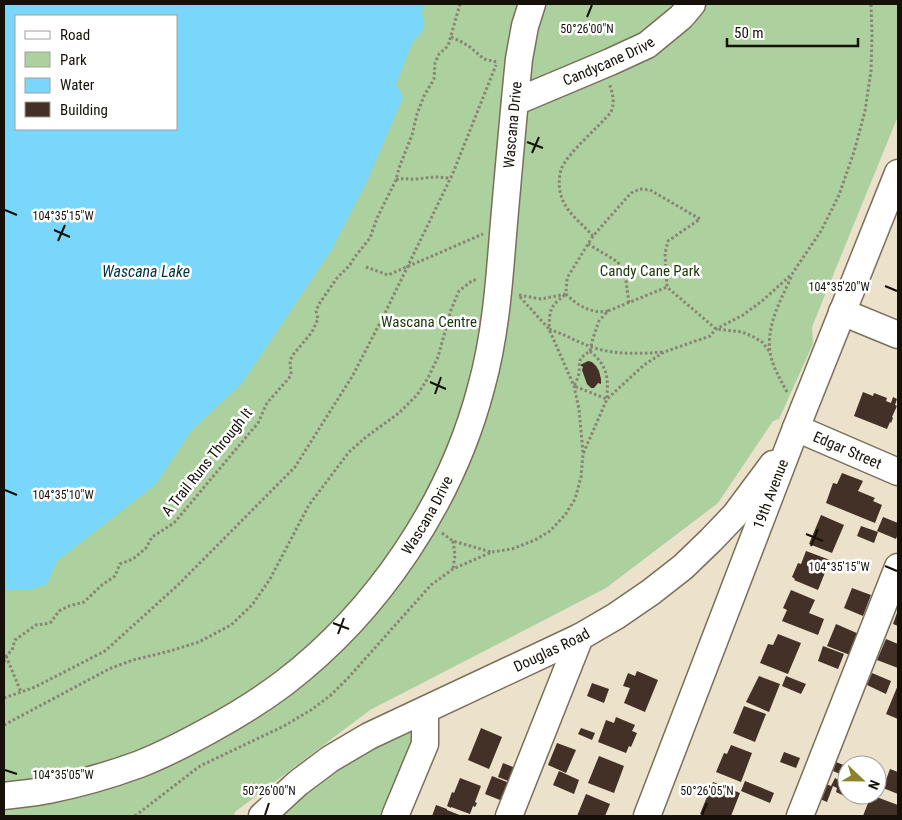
<svg xmlns="http://www.w3.org/2000/svg" width="902" height="820" font-family="'Roboto Condensed',sans-serif">
	<rect width="100%" height="100%" fill="#ece1ca"/>
	<!-- green -->
	<g fill="#acd19e" fill-rule="evenodd">
		<path d="M4 4H898V116L812 327 813 344 779 419 773 421 718 503 606 588 370 710 236 811 233 816H4ZM16 16H176V129H16Z"/>
		<path d="M408 726 417 732 384 816H274L339 765Z"/>
	</g>
	<!-- water -->
	<path fill="#78d7fb" fill-rule="evenodd" d="M4 4H425L422 11 424 29 412 43 396 84 403 97 368 179 332 249 242 383 191 431 156 484 57 561 47 584 29 590H4ZM16 16H176V129H16Z"/>
	<!-- building -->
	<g fill="#433026">
		<path d="M588 361 592 362 596 366 599 371 601 379V384L598 383 594 388H591L587 384 582 370 583 367 580 365Z"/>
		<path d="M863 392 873 396 874 393 887 398 886 401 891 403 893 397 897 399 895 405 897 406 892 417 893 418 891 423 890 422 887 429 854 416Z"/>
		<path d="M842 473 863 481 858 491 875 498 873 501 882 505 875 523 826 503 833 483 837 484Z"/>
		<path d="M821 515 844 525 832 553 809 544Z"/>
		<path d="M883 517 898 523V534L896 539 877 531Z"/>
		<path d="M861 526 878 532 874 543 857 536Z"/>
		<path d="M806 551 830 560 818 590 794 580 795 579 792 577 798 563 801 564Z"/>
		<path d="M852 588 871 595 863 616 844 608Z"/>
		<path d="M791 590 815 600 809 613 824 619 818 635 782 621 787 610 783 608Z"/>
		<path d="M898 610V626L893 624Z"/>
		<path d="M836 624 859 634 850 655 827 646Z"/>
		<path d="M778 634 801 643 788 674 760 663 768 644 773 645Z"/>
		<path d="M886 639 898 644V668L877 660Z"/>
		<path d="M823 646 844 654 838 669 818 661Z"/>
		<path d="M637 671 658 680 645 712 624 703 630 688 623 686 628 673 635 676Z"/>
		<path d="M872 673 891 681 886 694 867 685Z"/>
		<path d="M759 676 780 684 769 712 746 702Z"/>
		<path d="M786 676 806 684 801 694 782 686Z"/>
		<path d="M592 683 609 689 604 703 587 696Z"/>
		<path d="M898 685V719L886 714Z"/>
		<path d="M744 706 766 714 755 742 733 733Z"/>
		<path d="M616 717 635 725 632 731 637 733 631 747 629 746 626 753 598 742 606 720 614 723Z"/>
		<path d="M481 728 502 737 489 769 468 760Z"/>
		<path d="M581 728 595 733 592 740 578 734Z"/>
		<path d="M557 743 576 750 566 773 548 765Z"/>
		<path d="M731 745 752 753 741 782 716 772 724 753 727 754Z"/>
		<path d="M784 752 800 758 796 768 780 762Z"/>
		<path d="M599 756 624 766 614 793 588 783Z"/>
		<path d="M836 762 846 766 842 775 833 771Z"/>
		<path d="M503 763 518 769 513 783 498 777Z"/>
		<path d="M890 769 898 772V794L883 788Z"/>
		<path d="M559 771 579 780 574 794 553 785Z"/>
		<path d="M492 776 512 784 505 802 485 794Z"/>
		<path d="M843 777 847 779V795H856L853 800 836 792 837 788 833 786 827 802 820 799 826 784 831 786 835 778 841 781Z"/>
		<path d="M460 778 481 786 475 802 477 803 475 807 473 806 470 814 451 807V808L447 806 452 792 454 793Z"/>
		<path d="M745 781 774 793 770 803 741 791Z"/>
		<path d="M713 782 740 793 731 816H705L700 814Z"/>
		<path d="M586 794 610 804 605 816H577Z"/>
		<path d="M871 795 898 805V816H863Z"/>
		<path d="M436 805 447 809V810L462 816H432Z"/>
	</g>
	<g fill="none" stroke-linecap="round" stroke-linejoin="round">
		<!-- minor casing -->
		<g stroke="#796f5b" stroke-width="29">
			<g id="minor">
				<path id="s1" d="M515 102 610 62 647 45 681 17 692 4"/>
				<path d="M842 312 898 335"/>
				<path id="s2" d="M796 428 898 472"/>
				<path id="s3" d="M4 796C19 794 34 793 48 790 79 784 110 775 140 764 163 755 186 743 208 731 234 717 260 701 284 683 378 611 451 502 481 388 495 338 499 286 503 234 508 176 513 118 519 59L525 26 532 4"/>
				<path id="s4" d="M262 816 298 783 330 759 369 736 580 637 616 616 651 592 683 567 711 540 735 515 773 464"/>
				<path d="M395 816 425 744V710"/>
				<path d="M509 816 580 637"/>
				<path id="s5" d="M647 816 796 428 898 173"/>
				<path d="M800 816 898 567"/>
			</g>
		</g>
		<!-- path -->
		<g stroke="#8a8272" stroke-width="3" stroke-dasharray="2.5 2.5" stroke-linecap="butt">
			<path d="M451 37 460 41 470 47 484 59 497 62V64"/>
			<path d="M396 180C405 177 409 180 417 179 424 178 431 177 438 177 442 177 446 178 450 178"/>
			<path d="M593 236C583 225 569 214 563 201 559 192 558 180 561 170 566 154 599 127 611 112 615 101 613 94 609 83"/>
			<path d="M588 244 618 262 626 281 629 303"/>
			<path d="M366 267 388 275 483 234"/>
			<path d="M519 295 541 299 566 294"/>
			<path d="M565 295C549 307 550 310 549 329 563 334 576 341 589 346 612 355 639 354 663 352"/>
			<path d="M520 297 549 329 574 386 579 409 583 453"/>
			<path d="M608 311C591 314 578 306 566 294L567 278 593 236 631 193 640 189 650 190 700 219 668 241 665 253 667 287 716 329 742 332 752 336 762 342 770 352"/>
			<path d="M590 351C608 367 608 376 607 399L574 386C575 383 577 380 578 377 582 364 574 361 590 351Z"/>
			<path d="M590 351 593 338 599 321 608 311 667 287"/>
			<path d="M787 392C780 379 773 367 770 353 766 325 781 300 792 275"/>
			<path d="M442 533 453 541 491 552"/>
			<path d="M453 541 455 555 453 569"/>
			<path d="M6 656 21 692"/>
			<path d="M4 662 6 656 12 650 15 640 36 625 45 624 51 622 59 611 69 606 84 602 102 585 115 576 120 564 133 559 146 548 152 537 174 523 258 423 267 403 289 378 291 373 290 362 292 356 312 332 318 319 316 311 319 304 337 278 350 265 354 258 370 238 377 218 396 180 399 168 412 135 417 114 424 96 434 79 435 63 439 54 448 46 460 4"/>
			<path d="M4 698 35 687 105 651 179 584 295 467 353 375 385 313 453 173 496 65"/>
			<path d="M4 725 109 669 133 660 170 651 199 642 231 625 252 605 270 579 309 505 349 452 366 437 399 413 417 395 428 378 438 357 451 310 459 291 473 280H478"/>
			<path d="M135 816 200 766 284 726 311 710 331 695 348 678 431 585 453 569 492 552 512 549 535 540 550 531 565 515 575 499 581 477 583 454 607 399 644 365 664 352 710 336 716 329 743 315 762 301 792 274 821 231 839 195 854 152 865 111 871 71 872 34 871 4"/>
		</g>
		<!-- minor -->
		<use href="#minor" stroke="#fff" stroke-width="26"/>
	</g>
	<!-- ticks -->
	<path fill="none" stroke="#151109" stroke-width="2" d="M587 17 592 5M527 142 543 148M532 153 539 137M5 210 17 215M54 230 70 237M58 241 65 225M885 286 897 291M430 382 446 389M435 394 441 377M5 490 17 495M806 534 823 541M811 546 818 529M885 566 897 571M333 623 349 629M338 634 344 618M5 770 17 774M265 815 269 803M702 815 707 803"/>
	<g text-anchor="middle" dominant-baseline="central" stroke-width="5" stroke-linejoin="round" paint-order="stroke">
		<!-- street labels -->
		<g font-size="15" fill="#151109" stroke="#fff">
			<text stroke="none"><textPath href="#s1" startOffset="102">Candycane Drive</textPath></text>
			<text stroke="none"><textPath href="#s3" startOffset="932">Wascana Drive</textPath></text>
			<text stroke="none"><textPath href="#s2" startOffset="56">Edgar Street</textPath></text>
			<text transform="translate(207 462) rotate(-51)">A Trail Runs Through It</text>
			<text stroke="none"><textPath href="#s5" startOffset="345">19th Avenue</textPath></text>
			<text stroke="none"><textPath href="#s3" startOffset="528">Wascana Drive</textPath></text>
			<text stroke="none"><textPath href="#s4" startOffset="336">Douglas Road</textPath></text>
		</g>
		<!-- park labels -->
		<g font-size="15" fill="#193709" stroke="#fff">
			<text x="650" y="271">Candy Cane Park</text>
			<text x="429" y="322">Wascana Centre</text>
		</g>
		<!-- water labels -->
		<g font-size="16" font-style="italic" fill="#043341" stroke="#fff">
			<text x="146" y="271">Wascana Lake</text>
		</g>
	</g>
	<g font-size="12" text-anchor="middle" fill="#151109" stroke="#fff" stroke-width="5" stroke-linejoin="round" paint-order="stroke">
		<text x="587" y="33">50°26'00"N</text>
		<text x="63" y="220">104°35'15"W</text>
		<text x="839" y="291">104°35'20"W</text>
		<text x="63" y="499">104°35'10"W</text>
		<text x="839" y="571">104°35'15"W</text>
		<text x="63" y="779">104°35'05"W</text>
		<text x="269" y="795">50°26'00"N</text>
		<text x="707" y="795">50°26'05"N</text>
	</g>
	<!-- border -->
	<rect width="902" height="820" fill="none" stroke="#151109" stroke-width="10"/>
	<!-- legend -->
	<rect x="15" y="15" width="162" height="115" fill="#ffffff" stroke="#a1a09d"/>
	<rect x="25" y="31" width="25" height="8" fill="#ffffff" stroke="#a1a09d"/>
	<text x="60" y="40" font-size="15" fill="#151109">Road</text>
	<rect x="25" y="52" width="25" height="15" fill="#acd19e" stroke="#a1a09d"/>
	<text x="60" y="65" font-size="15" fill="#151109">Park</text>
	<rect x="25" y="78" width="25" height="15" fill="#78d7fb" stroke="#a1a09d"/>
	<text x="60" y="90" font-size="15" fill="#151109">Water</text>
	<rect x="25" y="102" width="25" height="15" fill="#433026" stroke="#a1a09d"/>
	<text x="60" y="115" font-size="15" fill="#151109">Building</text>
	<!-- north arrow -->
	<g transform="translate(862 780) rotate(112)"><circle r="24" fill="#ffffff" stroke="#a1a09d"/>
	<path d="M0-4L9 19L0 12L-9 19Z" fill="#8a832b"/>
	<text y="-8" font-size="14" font-weight="bold" text-anchor="middle" fill="#151109">N</text>
	</g>
	<!-- scale -->
	<path d="M727 38v8h131v-8" fill="none" stroke="#151109" stroke-width="2.5"/>
	<text x="734" y="38" font-size="15" fill="#151109" stroke="#ffffff" stroke-width="4" paint-order="stroke">50 m</text>
</svg>
